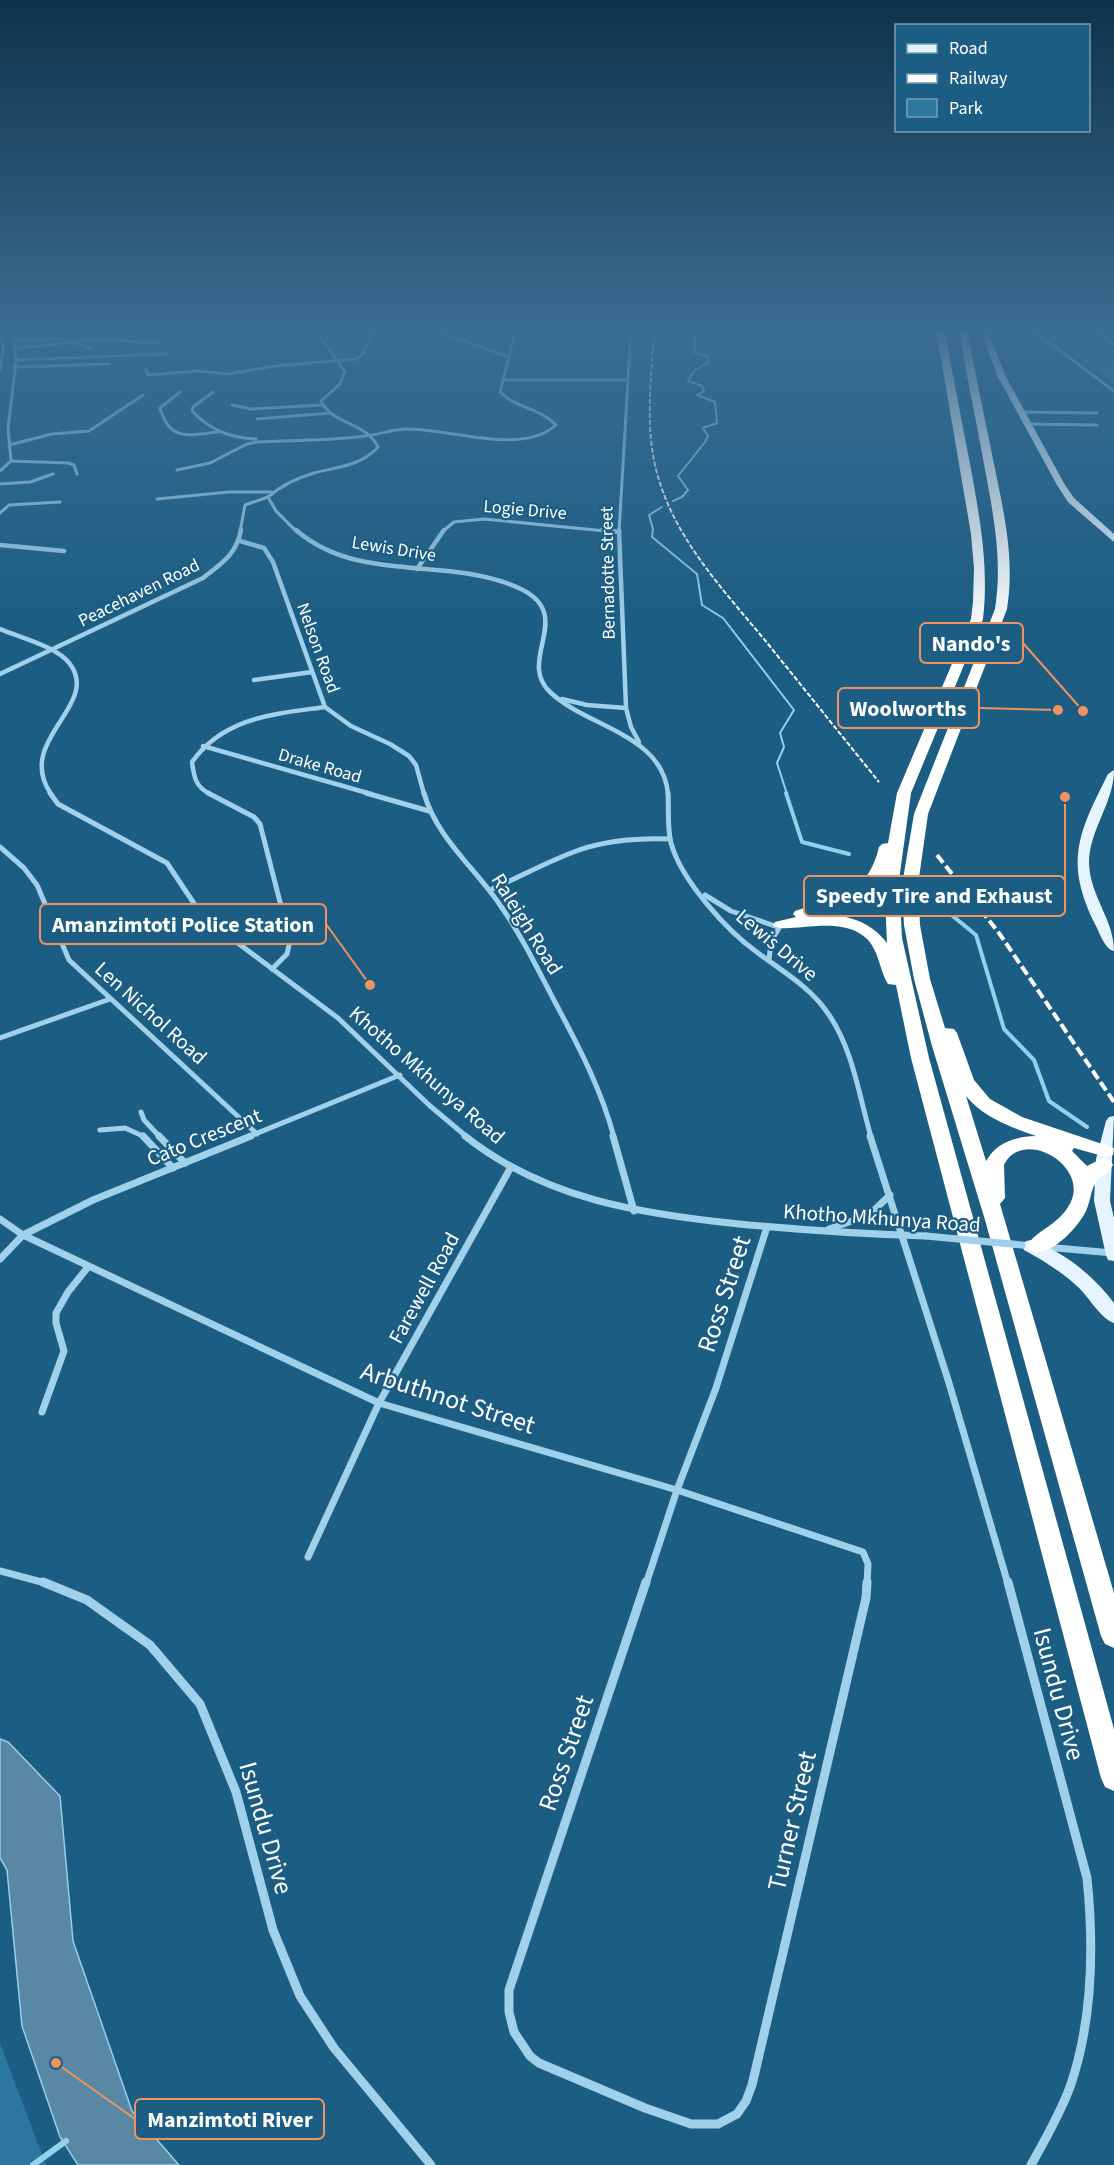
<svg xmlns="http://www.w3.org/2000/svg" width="1114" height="2165" font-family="'Source Sans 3',sans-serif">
	<rect width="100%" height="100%" fill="#1c5d83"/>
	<!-- green -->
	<g fill="#2b779f">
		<path d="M1040 329H1094L1114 350V384Z"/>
		<path d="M0 2043 46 2165H0Z"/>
	</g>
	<!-- water -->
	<path fill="#5888a3" stroke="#94cfec" stroke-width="1.5" d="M0 1739 8 1742 60 1796 73 1941 132 2111 179 2165H78L60 2137 22 2026 7 1870 0 1858Z"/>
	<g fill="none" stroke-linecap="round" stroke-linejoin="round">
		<!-- stream-far2 -->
		<g stroke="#94cfec" stroke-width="2">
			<path d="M673 501 682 497 688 490 678 476 705 442 708 436 703 428 717 423 715 402 697 395 704 391 702 386 688 381 694 371 709 362 708 356 695 353V333L707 329"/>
			<path d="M662 507 649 515 653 529 652 537 697 574 702 605 723 618 794 710 780 733 784 747 777 763 787 794"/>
		</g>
		<!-- stream-far1 -->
		<g stroke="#94cfec" stroke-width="4">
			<path d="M786 793 802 842 849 854"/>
			<path d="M938 904 976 935 1004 1029 1034 1060 1049 1101 1087 1127"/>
		</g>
		<!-- stream -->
		<path stroke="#94cfec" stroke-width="6" d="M33 2165 66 2141"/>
		<!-- minor-far4 -->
		<g stroke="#a1d1ea" stroke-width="3">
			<path d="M432 329 509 357"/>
			<path d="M1031 329 1114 391"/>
			<path d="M1098 329 1114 345"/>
			<path d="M0 338 4 344 0 371"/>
			<path d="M29 340 64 339"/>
			<path d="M16 341 29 340 27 329"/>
			<path d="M75 343 92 348"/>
			<path d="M15 348C41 347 64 342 90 340 112 339 134 342 156 343"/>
			<path d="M15 360 166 354"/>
			<path d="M14 367 109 364"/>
			<path d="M146 369 147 374 150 375 198 371 228 374 275 366 356 359 362 355 374 329"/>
			<path d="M503 380H628"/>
			<path d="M180 392 160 408C170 442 188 435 217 432"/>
			<path d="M213 392 193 407 192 411C210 430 230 438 256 439"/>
			<path d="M232 405 251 409 322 405"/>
			<path d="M1020 412 1097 413"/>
			<path d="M257 419 330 413"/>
			<path d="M1027 424 1097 425"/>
			<path d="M9 445 52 434 89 431 143 395"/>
			<path d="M11 461 68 463 74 465 77 474"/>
			<path d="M177 470 210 463 247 444 257 442C295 440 335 441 372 435 383 433 393 430 404 429 447 427 520 457 556 425 540 408 516 408 500 392L516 329"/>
			<path d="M0 471 11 461 8 428 16 362 13 329"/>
			<path d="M0 484 30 482 53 474"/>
			<path d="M157 499 229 492H272"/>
			<path d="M0 513 9 505 60 502"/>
			<path d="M240 532 245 505 268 497"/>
			<path d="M297 532 276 511 268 497C282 485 297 478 314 473 337 467 361 466 378 447 366 422 333 425 321 401L340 384 345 372 315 329"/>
			<path d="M442 532 454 522 484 519 615 532"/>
			<path d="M619 532 631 329"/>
		</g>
		<!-- minor-far3 -->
		<g stroke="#a1d1ea" stroke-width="4.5">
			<path d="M296 530C359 585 450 555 521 589 576 616 516 660 550 692 588 728 663 734 668 794"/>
			<path d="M602 530 619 532"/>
			<path d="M619 530 626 708 631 727 639 742"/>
			<path d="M240 541 264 548 273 562 325 707 351 726 390 744 409 756 416 765 424 794"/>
			<path d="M0 545 64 551"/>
			<path d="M417 569 444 530"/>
			<path d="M0 629C19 637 58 647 70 664 101 706 14 740 51 794"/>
			<path d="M0 674 203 578C222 563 236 555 241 530"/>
			<path d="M254 680 312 672"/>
			<path d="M562 699 587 705 626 708"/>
			<path d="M203 746 371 794"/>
			<path d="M210 794C196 787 194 778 192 762 224 717 274 714 325 707"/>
		</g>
		<!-- minor-far2 -->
		<g stroke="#a1d1ea" stroke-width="5">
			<path d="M50 793 58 804 167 863 203 917 338 1018 429 1105 467 1137"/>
			<path d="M208 793 254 817 260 824 290 941 287 954 272 969"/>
			<path d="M366 793 429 811"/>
			<path d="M424 793C436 837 475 868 500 905 522 936 538 970 556 1004 579 1047 601 1089 614 1137"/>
			<path d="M668 793C669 810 667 827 671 843 681 880 727 931 758 953 782 971 810 987 827 1012 853 1048 859 1096 871 1137"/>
			<path d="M0 847 24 868 37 885 69 960 257 1134"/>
			<path d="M490 890C520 877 548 861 579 850 608 840 639 838 670 839"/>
			<path d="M705 895 731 911 778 927"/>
			<path d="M769 960 771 941 781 925"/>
			<path d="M0 1038 110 999"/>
			<path d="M141 1112 144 1120 160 1137"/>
			<path d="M100 1130 125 1128 145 1137"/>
			<path d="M248 1137 400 1075"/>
		</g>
		<!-- minor-far1 -->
		<g stroke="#a1d1ea" stroke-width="7">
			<path d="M143 1136 173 1168"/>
			<path d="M159 1136 185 1163"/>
			<path d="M465 1136C544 1199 641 1214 739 1224 801 1230 864 1234 926 1236"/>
			<path d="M613 1136 634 1211"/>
			<path d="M870 1136 949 1383 1008 1584"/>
			<path d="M0 1219 23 1235 379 1403 677 1490"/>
			<path d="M829 1229 869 1215 890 1195"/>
			<path d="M1045 1247 1113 1253"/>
			<path d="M0 1259 23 1235 93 1200 251 1136"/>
			<path d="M42 1412 64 1351 56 1323V1313L68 1292 88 1267"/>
			<path d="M677 1490 863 1552 868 1564 867 1584"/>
			<path d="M677 1490 716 1388 767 1227"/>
			<path d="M308 1557 379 1403 511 1167"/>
			<path d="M0 1571 49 1584"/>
			<path d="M646 1584 677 1490"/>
		</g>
		<!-- minor -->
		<g stroke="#a1d1ea" stroke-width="9">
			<path d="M43 1582 87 1600 150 1645 200 1704 236 1792 273 1930 300 1996 334 2048 431 2165"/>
			<path d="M646 1582 509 1990V2012L514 2032 530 2056 539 2063 645 2108 691 2124H718L737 2114 746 2101 752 2085 866 1598 867 1582"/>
			<path d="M1008 1582 1087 1878C1094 1947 1093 2021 1070 2087 1060 2114 1045 2140 1031 2165"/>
		</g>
		<!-- primary -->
		<g fill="#e5f4fe" fill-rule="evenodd">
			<path d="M980 329H987L1006 377 1065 485 1074 498 1114 534V542L1068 502 1057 485 998 377Z"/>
			<path d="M1114 770C1114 803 1089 830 1089 863 1090 897 1114 919 1114 951 1105 949 1100 934 1096 926 1064 862 1078 834 1108 774Z"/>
			<path d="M1114 1116 1110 1201 1114 1218V1261L1108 1260 1106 1255 1094 1201 1096 1159 1106 1121 1109 1117Z"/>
			<path d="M1030 1240C1062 1250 1094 1276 1114 1303V1323C1100 1318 1089 1297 1078 1287 1062 1272 1044 1261 1024 1250L1022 1246 1024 1242Z"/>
		</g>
		<!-- motorway -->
		<g fill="#fff" fill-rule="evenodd">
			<path d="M936 329H944C953 376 962 422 971 469 980 519 989 568 983 619L911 793 899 880 902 938 929 1058 1114 1729V1791L1105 1787 1101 1778 911 1058 896 985 888 984C879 969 879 950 866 938 839 913 782 936 773 925L775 922 796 917 793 914 795 911C838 897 867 896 879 847L882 844 888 843 897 793 971 619 973 602 974 568 971 534ZM884 877 887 943C869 919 842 913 813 915 839 907 868 901 884 877Z"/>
			<path d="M959 329H967C975 374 985 419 994 464 1004 513 1015 559 1007 609L928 814 918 885 920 925 930 979 945 1028 954 1029 957 1033 974 1080 990 1099 1022 1117 1114 1148 1113 1155 1106 1157 1074 1148 1072 1151 1087 1166 1103 1158 1110 1160 1113 1165C1108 1174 1099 1176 1094 1186 1090 1194 1090 1204 1085 1213 1076 1229 1050 1258 1030 1251L1027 1246C1036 1229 1062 1225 1072 1199 1085 1163 1022 1128 1004 1165L1005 1198 1000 1204 1114 1593V1648L1105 1644 1101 1636 985 1220 932 1046 914 979 904 925 902 885 914 814 995 609C1003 559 993 513 984 464 976 419 966 374 959 329ZM966 1096C983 1117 1010 1127 1036 1136 1014 1137 997 1142 986 1161Z"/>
		</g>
		<!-- rail-far1 -->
		<path stroke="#fff" stroke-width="2" stroke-dasharray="5 2" stroke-linecap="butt" d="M654 329C652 373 645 421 655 465 671 536 723 589 768 644 805 690 842 736 879 782"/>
		<!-- rail -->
		<path stroke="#fff" stroke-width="4" stroke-dasharray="10 4" stroke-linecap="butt" d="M937 855 999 933 1114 1102"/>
		<!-- minor-bridge -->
		<path stroke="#a1d1ea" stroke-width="7" d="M926 1236 1022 1245"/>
	</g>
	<!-- sky -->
	<linearGradient id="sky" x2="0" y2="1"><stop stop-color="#0f3348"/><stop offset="0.52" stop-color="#3a6d93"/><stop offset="1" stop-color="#3a6d93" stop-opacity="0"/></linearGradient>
	<rect width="1114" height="632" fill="url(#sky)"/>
	<g text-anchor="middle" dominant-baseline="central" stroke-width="4.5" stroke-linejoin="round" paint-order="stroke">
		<!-- far-street labels -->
		<g font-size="18" fill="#fff" stroke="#1c5d83">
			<text transform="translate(525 510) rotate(5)">Logie Drive</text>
			<text transform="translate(394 549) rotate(9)">Lewis Drive</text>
			<text transform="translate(608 573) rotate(-91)">Bernadotte Street</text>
			<text transform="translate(139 593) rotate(-26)">Peacehaven Road</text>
			<text transform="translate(318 648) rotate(70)">Nelson Road</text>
			<text transform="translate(320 766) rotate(16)">Drake Road</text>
		</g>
		<!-- street labels -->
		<g font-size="21" fill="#fff" stroke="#1c5d83">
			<text transform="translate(527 924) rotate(58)">Raleigh Road</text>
			<text transform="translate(777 945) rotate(40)">Lewis Drive</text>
			<text transform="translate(151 1013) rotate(42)">Len Nichol Road</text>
			<text transform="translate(427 1075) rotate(41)">Khotho Mkhunya Road</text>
			<text transform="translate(204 1137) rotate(-22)">Cato Crescent</text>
			<text transform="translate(882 1218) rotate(4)">Khotho Mkhunya Road</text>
			<text transform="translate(424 1288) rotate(-61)">Farewell Road</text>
		</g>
		<!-- near-street labels -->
		<g font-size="26" fill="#fff" stroke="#1c5d83">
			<text transform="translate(724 1294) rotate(-72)">Ross Street</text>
			<text transform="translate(448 1398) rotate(18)">Arbuthnot Street</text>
			<text transform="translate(1059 1694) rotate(75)">Isundu Drive</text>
			<text transform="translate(566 1753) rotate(-71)">Ross Street</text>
			<text transform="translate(792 1821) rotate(-77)">Turner Street</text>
			<text transform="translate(266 1828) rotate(74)">Isundu Drive</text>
		</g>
	</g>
	<!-- callouts -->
	<path fill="none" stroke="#f09361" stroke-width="2" d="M1083 711L1023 643M1058 710L979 708M1065 797L1065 896M370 985L326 924M56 2063L135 2119"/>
	<g fill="#f09361" stroke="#1c5d83" stroke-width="2">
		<circle cx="1083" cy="711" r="6"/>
		<circle cx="1058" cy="710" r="6"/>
		<circle cx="1065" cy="797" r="6"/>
		<circle cx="370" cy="985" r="6"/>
		<circle cx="56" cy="2063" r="6"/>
	</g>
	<g fill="#1c5d83" stroke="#f09361" stroke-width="2">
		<rect x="920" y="623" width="103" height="40" rx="6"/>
		<rect x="838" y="688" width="141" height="40" rx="6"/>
		<rect x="804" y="876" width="261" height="40" rx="6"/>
		<rect x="40" y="904" width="286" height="40" rx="6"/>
		<rect x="135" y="2099" width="189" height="40" rx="6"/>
	</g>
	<g font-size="22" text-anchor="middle" font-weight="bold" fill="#fff">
		<text x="971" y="651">Nando's</text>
		<text x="908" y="716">Woolworths</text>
		<text x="934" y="903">Speedy Tire and Exhaust</text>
		<text x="183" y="932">Amanzimtoti Police Station</text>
		<text x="230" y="2127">Manzimtoti River</text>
	</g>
	<!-- legend -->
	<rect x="895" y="24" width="195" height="108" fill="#1c5d83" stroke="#779eb5" stroke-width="1.5"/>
	<rect x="907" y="44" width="30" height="9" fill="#e5f4fe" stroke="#779eb5" stroke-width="1.5"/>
	<text x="949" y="54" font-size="18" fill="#ffffff">Road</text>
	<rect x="907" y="74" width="30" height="9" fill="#ffffff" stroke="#779eb5" stroke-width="1.5"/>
	<text x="949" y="84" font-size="18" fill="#ffffff">Railway</text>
	<rect x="907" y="99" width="30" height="18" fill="#2b779f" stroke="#779eb5" stroke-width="1.5"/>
	<text x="949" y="114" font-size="18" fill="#ffffff">Park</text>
</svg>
